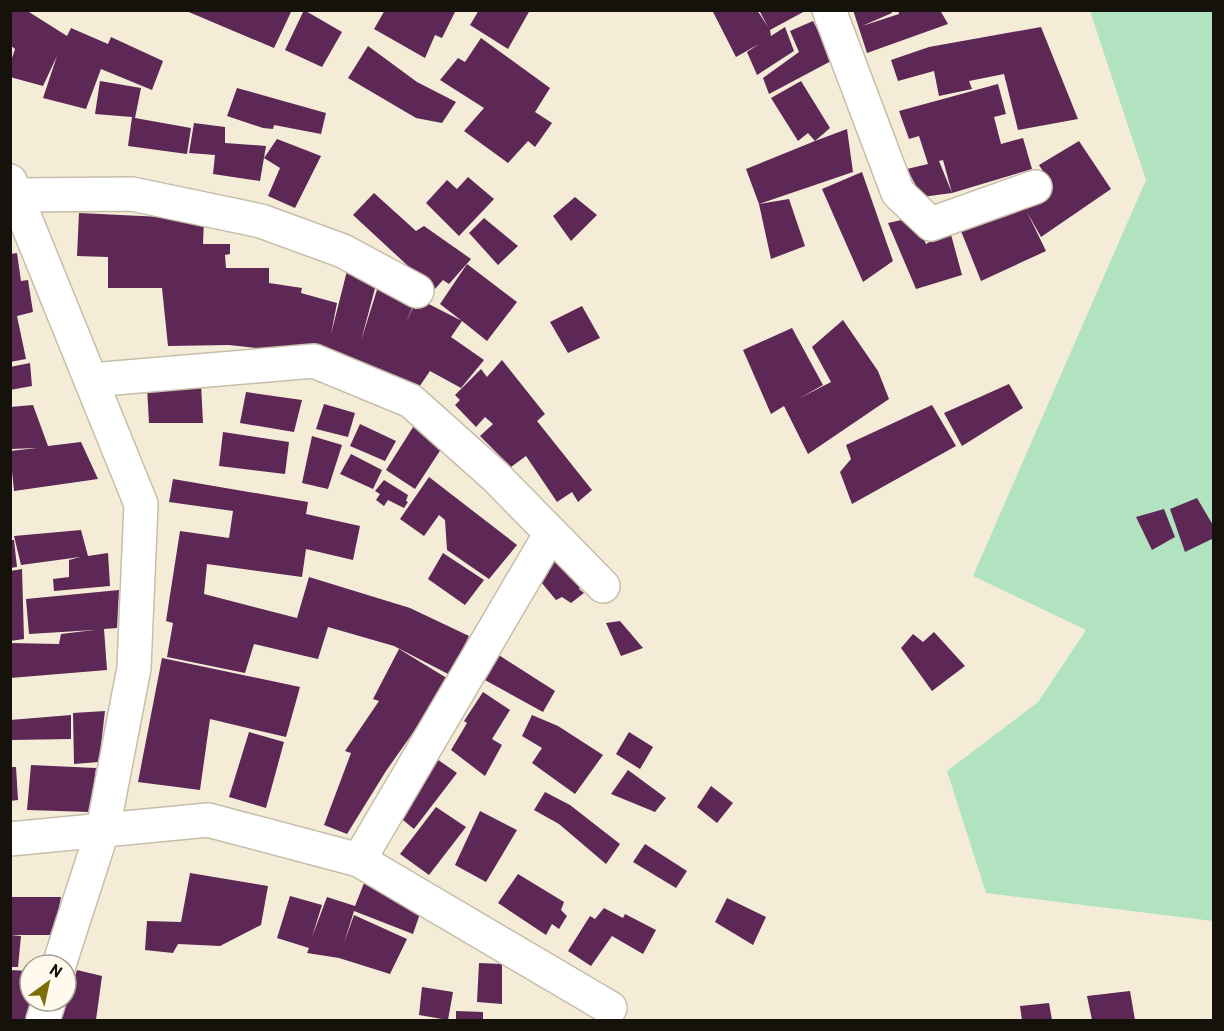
<svg xmlns="http://www.w3.org/2000/svg" width="1224" height="1031" font-family="Barlow,sans-serif">
	<rect width="100%" height="100%" fill="#f5ecd7"/>
	<!-- green -->
	<path fill="#b2e3c1" d="M1090 11H1213V921L986 893 947 771 1038 702 1086 630 973 576 1146 180Z"/>
	<!-- building -->
	<g fill="#5d2756" fill-rule="evenodd">
		<path d="M10 10H31L29 12 67 36 71 28 108 44 111 37 163 61 152 90 101 69 86 109 43 98 57 56 43 86 10 77V64L15 49 10 45Z"/>
		<path d="M184 10H292L274 48Z"/>
		<path d="M304 10 342 32 322 67 285 50Z"/>
		<path d="M385 10H456L442 38 435 35 425 58 374 29Z"/>
		<path d="M479 10H530L508 49 470 25Z"/>
		<path d="M712 10H757L768 27 759 10H807L770 30 771 36 785 27 794 51 757 75 747 52 759 44 736 57Z"/>
		<path d="M853 10H890L892 13 862 26 899 14 898 10H940L948 24 867 53Z"/>
		<path d="M813 21 833 60 769 94 763 78 799 52 790 31Z"/>
		<path d="M1041 27 1078 119 1018 130 1004 74 969 81 972 89 939 96 934 71 898 81 891 60 929 47Z"/>
		<path d="M481 38 550 88 535 112 552 123 535 147 528 141 508 163 464 131 484 108 440 80 458 58 465 62Z"/>
		<path d="M368 46 417 82 456 102 442 123 416 118 348 78Z"/>
		<path d="M100 81 141 88 135 118 191 128 187 154 128 146 132 117 95 114Z"/>
		<path d="M801 81 830 128 815 141 847 129 853 172 759 204 789 199 805 246 771 259 759 204 746 169 815 141 808 133 798 141 771 98Z"/>
		<path d="M998 84 1006 114 994 117 1001 144 1023 138 1032 169 952 193 922 197 907 169 928 164 919 136 909 139 899 111ZM943 160 952 193 939 161Z"/>
		<path d="M237 88 326 113 321 134 274 125 273 129 263 128 227 116Z"/>
		<path d="M194 123 225 127V143L266 146 260 181 213 174 215 155 189 153Z"/>
		<path d="M277 139 321 156 295 208 268 196 280 168 264 158Z"/>
		<path d="M1079 141 1111 189 1041 237 1027 212 1046 251 981 281 959 226 1015 187 1044 173 1039 165Z"/>
		<path d="M862 172 893 261 863 282 822 189Z"/>
		<path d="M468 177 494 199 459 236 426 203 447 180 457 189Z"/>
		<path d="M374 193 416 231 424 226 471 259 449 284 443 280 434 290 353 215Z"/>
		<path d="M575 197 597 215 571 241 553 216Z"/>
		<path d="M79 213 204 219 203 244H230V254L225 255 226 268H269V283L302 288 301 293 337 303 331 334 348 267 378 277 361 341 381 277 418 293 406 323 417 298 462 321 440 304 467 264 517 302 487 341 462 321 451 337 484 360 461 388 430 371 417 390 266 349 229 345 168 346 162 288H108V257L77 256Z"/>
		<path d="M915 217 926 244 950 231 962 275 916 289 888 223Z"/>
		<path d="M484 218 518 246 498 265 469 233Z"/>
		<path d="M17 253 21 281 28 280 33 312 17 316 26 359 10 362V254Z"/>
		<path d="M582 306 600 338 568 353 550 322Z"/>
		<path d="M843 320 878 371 889 399 808 454 784 406 771 414 743 350 792 328 823 385 798 399 831 382 812 347Z"/>
		<path d="M502 360 545 414 537 421 592 490 578 502 572 492 557 502 526 456 511 467 480 436 493 424 485 417 476 427 455 405 460 400 455 395 481 369 487 377Z"/>
		<path d="M30 363 32 386 10 390V367Z"/>
		<path d="M201 384 203 423H149L147 387Z"/>
		<path d="M1009 384 1023 408 962 446 944 413Z"/>
		<path d="M246 392 302 400 294 432 240 423Z"/>
		<path d="M324 404 355 413 348 437 316 429Z"/>
		<path d="M33 405 48 446 81 442 98 479 14 491 10 451 37 448 10 449V407Z"/>
		<path d="M932 405 956 446 852 504 840 472 851 459 846 445Z"/>
		<path d="M360 424 396 441 385 461 350 446Z"/>
		<path d="M415 424 445 443 415 489 386 470Z"/>
		<path d="M223 432 289 442 285 474 219 466Z"/>
		<path d="M312 436 342 445 328 489 302 483Z"/>
		<path d="M351 454 382 470 373 489 340 474Z"/>
		<path d="M429 477 517 545 489 579 447 550 445 520 439 515 424 536 400 519Z"/>
		<path d="M173 479 308 502 306 514 360 526 353 560 306 549 302 577 207 564 204 594 297 618 309 577 410 608 469 636 450 675 394 646 328 627 318 659 254 644 245 673 167 657 173 623 166 621 180 531 229 538 233 511 169 502Z"/>
		<path d="M384 480 408 495 406 501 408 502 404 508 388 500 384 506 376 500 380 494 375 491Z"/>
		<path d="M1197 498 1214 527V538L1185 552 1170 509Z"/>
		<path d="M1164 509 1175 537 1152 550 1136 517Z"/>
		<path d="M81 530 88 556 108 553 110 586 54 591 53 579 69 577V560L80 557 21 565 14 536Z"/>
		<path d="M10 540H14L17 567 10 568Z"/>
		<path d="M443 553 484 580 465 605 428 579Z"/>
		<path d="M556 557 581 584 579 589 584 593 571 603 562 597 556 600 541 582 539 584Z"/>
		<path d="M22 569 24 639 10 641V571Z"/>
		<path d="M119 590 117 628 104 629 107 670 10 678V643L59 644 61 634 94 630 29 634 26 599Z"/>
		<path d="M620 621 643 648 621 656 606 623Z"/>
		<path d="M934 632 965 666 932 691 901 648 913 634 923 642Z"/>
		<path d="M399 649 450 680 386 771 347 834 324 825 351 753 345 751 379 701 373 699Z"/>
		<path d="M497 654 555 691 543 712 483 679Z"/>
		<path d="M162 658 300 687 286 737 210 719 200 790 138 782Z"/>
		<path d="M483 692 510 710 492 739 502 745 485 776 451 750 467 723 464 721Z"/>
		<path d="M105 711 99 762 74 764 73 713Z"/>
		<path d="M71 715V739L10 740V720Z"/>
		<path d="M532 715 558 726 603 755 575 794 532 763 542 748 522 736Z"/>
		<path d="M249 732 284 742 266 808 229 797Z"/>
		<path d="M629 732 653 747 640 769 616 754Z"/>
		<path d="M434 757 457 773 414 829 393 812Z"/>
		<path d="M31 765 96 768 90 812 27 810Z"/>
		<path d="M10 767H16L18 800 10 801Z"/>
		<path d="M628 770 666 798 655 812 611 794Z"/>
		<path d="M711 786 733 803 717 823 697 807Z"/>
		<path d="M545 792 570 805 620 844 606 864 559 824 534 810Z"/>
		<path d="M436 807 466 827 429 875 400 854Z"/>
		<path d="M480 811 517 830 486 882 455 865Z"/>
		<path d="M645 844 687 871 676 888 633 862Z"/>
		<path d="M190 873 268 886 261 925 220 946 178 944 173 953 145 950 147 921 181 922Z"/>
		<path d="M368 873 424 902 413 934 354 911 344 943 354 915 407 939 390 974 339 958 307 953 309 948 277 938 290 896 322 905 312 937 327 897 355 906Z"/>
		<path d="M518 874 564 902 561 910 567 916 559 929 552 924 546 935 498 903Z"/>
		<path d="M10 897H61L54 935H10Z"/>
		<path d="M727 898 766 917 753 945 715 922Z"/>
		<path d="M604 908 623 918 625 914 656 930 643 954 612 936 591 966 568 951 590 916 595 919Z"/>
		<path d="M10 935 21 936 18 967H10Z"/>
		<path d="M479 963 502 964V1004L477 1002Z"/>
		<path d="M10 970 30 971V1001H33L30 1020H10Z"/>
		<path d="M77 970 102 976 96 1020H61Z"/>
		<path d="M422 987 453 992 448 1020 419 1015Z"/>
		<path d="M1130 991 1135 1020H1092L1087 996Z"/>
		<path d="M1049 1003 1052 1020H1022L1020 1006Z"/>
		<path d="M456 1011 483 1012V1020H456Z"/>
	</g>
	<g fill="none" stroke-linecap="round" stroke-linejoin="round">
		<!-- minor casing -->
		<g stroke="#c6beaa" stroke-width="36">
			<g id="minor">
				<path d="M829 10 898 193 931 224 1035 187"/>
				<path d="M10 181 141 504 134 668 103 829 59 965"/>
				<path d="M18 195 132 194 261 221 343 251 417 291"/>
				<path d="M91 380 314 361 411 401 496 477 603 586"/>
				<path d="M10 839 208 820 359 860 610 1008"/>
				<path d="M359 860 551 533"/>
				<path d="M43 1020 49 1001"/>
			</g>
		</g>
		<!-- minor -->
		<use href="#minor" stroke="#fff" stroke-width="33"/>
	</g>
	<!-- border -->
	<rect width="1224" height="1031" fill="none" stroke="#15120b" stroke-width="24"/>
	<!-- north arrow -->
	<g transform="translate(48 983) rotate(33)"><circle r="28" fill="#fffaed" stroke="#a19d93" stroke-width="1.5"/>
	<path d="M0-4.5L10 22L0 15L-10 22Z" fill="#7e6e0a"/>
	<text y="-9" font-size="16" font-weight="bold" text-anchor="middle" fill="#15120b">N</text>
	</g>
</svg>
